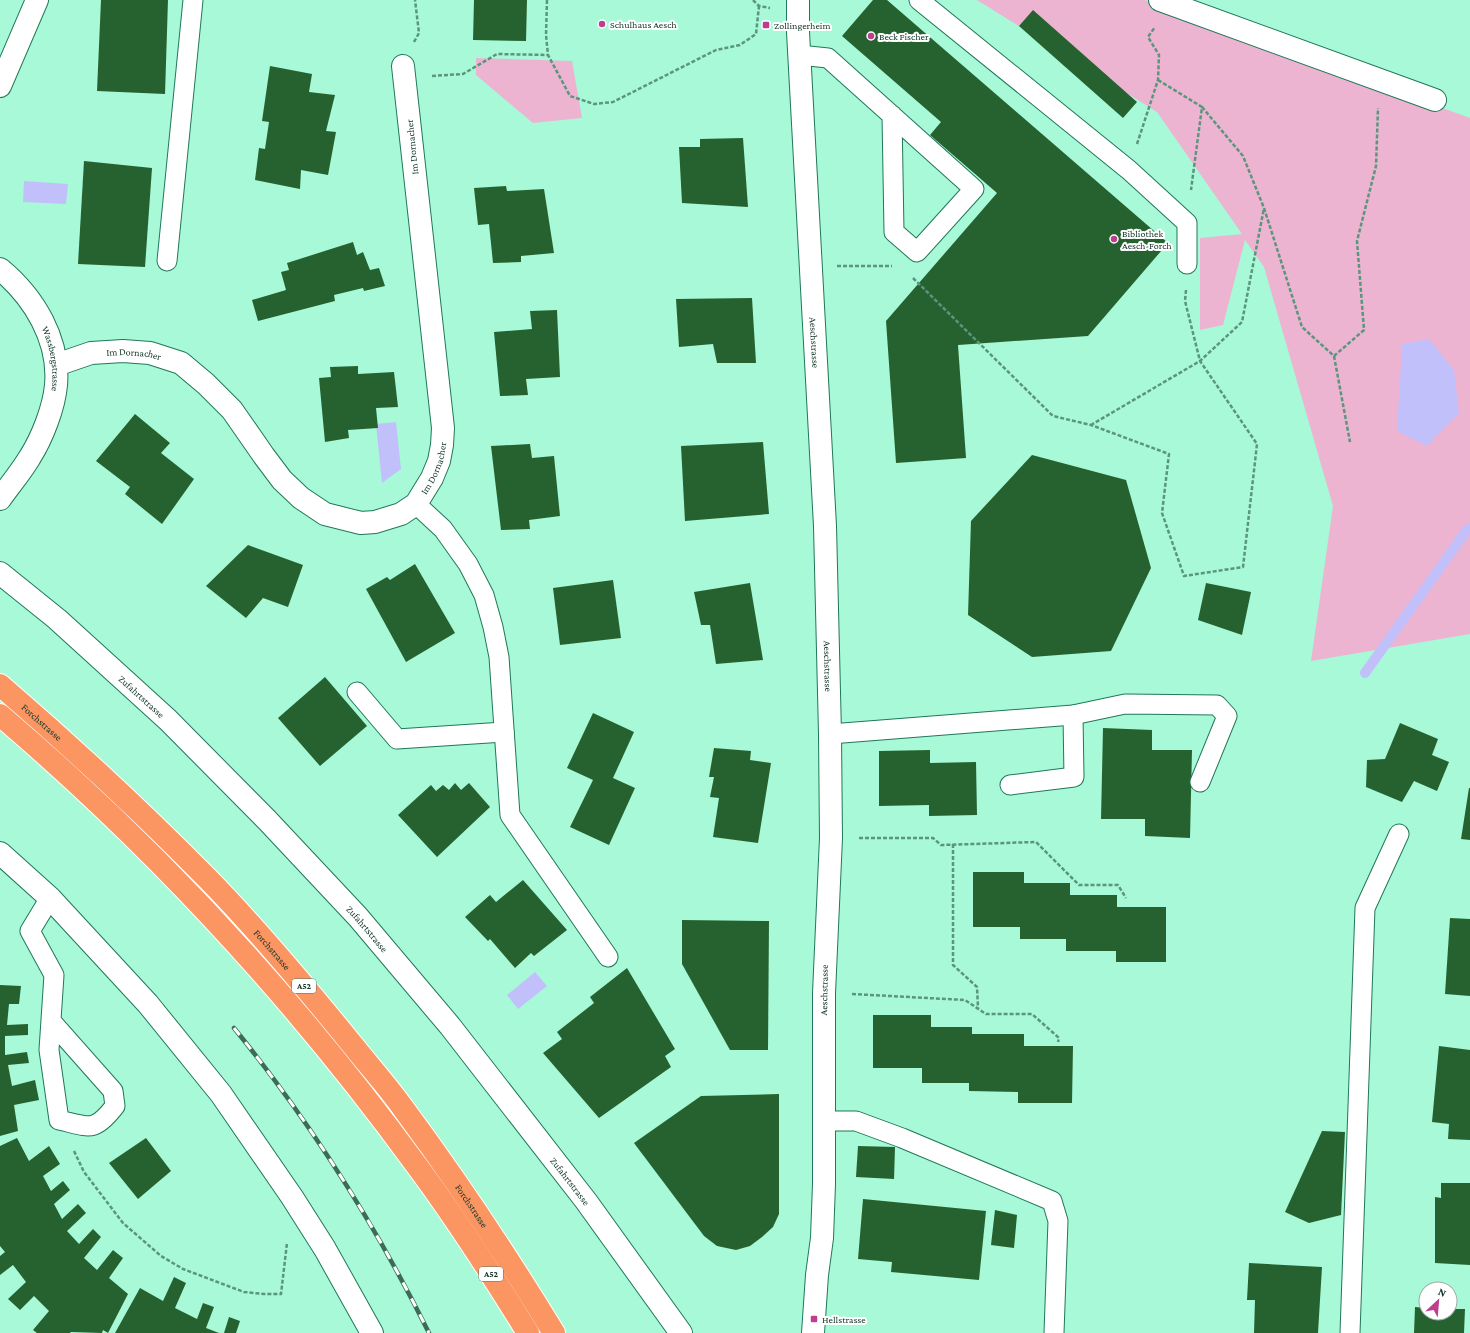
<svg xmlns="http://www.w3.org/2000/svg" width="1470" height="1333" font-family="'Crimson Pro',serif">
	<rect width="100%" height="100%" fill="#a7f9d7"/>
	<!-- green -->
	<g fill="#ecb4d1">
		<path d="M977 0H1145L1470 118V634L1311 661 1333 506 1264 267 1245 240 1223 325 1200 330V238L1242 234 1157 112Z"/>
		<path d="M476 58 572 61 582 118 533 123 476 75Z"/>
	</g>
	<!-- water -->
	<g fill="#c2c0fb">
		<path d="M24 181 68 184 66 204 23 202Z"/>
		<path d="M1429 339 1454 370 1459 413 1427 446 1397 431 1402 344Z"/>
		<path d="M396 422 401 469 382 483 376 424Z"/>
		<path d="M535 972 547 986 518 1009 507 995Z"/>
	</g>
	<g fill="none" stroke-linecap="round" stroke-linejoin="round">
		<!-- stream -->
		<path stroke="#c2c0fb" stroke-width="10" d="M1365 673 1466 531 1470 528"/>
	</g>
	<!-- building -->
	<g fill="#26622f">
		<path d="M101 0H168L165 94 97 91Z"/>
		<path d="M474 0H527L526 41 473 40Z"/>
		<path d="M873 0H887L1168 243 1088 336 958 345 966 458 896 463 886 321 997 193 930 135 941 122 842 36Z"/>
		<path d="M1033 10 1137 102 1123 118 1019 26Z"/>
		<path d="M270 66 312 74 309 92 335 95 326 131 336 132 328 175 301 170 300 189 255 180 259 148 265 149 269 122 262 121Z"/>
		<path d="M743 138 748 207 682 203 679 147H700V139Z"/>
		<path d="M84 161 152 168 145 267 78 264Z"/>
		<path d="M506 186 507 191 544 189 554 253 521 256V262L493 263 489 224 478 225 474 188Z"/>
		<path d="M353 242 357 255 363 252 370 270 379 268 385 286 364 291 363 288 334 295 335 301 258 321 252 300 286 290 281 272 289 270 287 263Z"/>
		<path d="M752 298 756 363H717L713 344 679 347 676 299Z"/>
		<path d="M557 310 560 377 526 379 528 395 500 396 494 332 532 329 530 311Z"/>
		<path d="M358 366V374L394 372 398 407 376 408 378 428 348 430 349 438 325 442 319 378 331 377 330 367Z"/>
		<path d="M135 414 170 443 161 453 194 479 162 524 125 494 130 487 96 461Z"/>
		<path d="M763 442 769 514 685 521 681 446Z"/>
		<path d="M530 444 532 458 554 456 560 516 529 520 530 529 501 530 491 446Z"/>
		<path d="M1032 455 1126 480 1151 568 1111 651 1032 657 968 615 971 521Z"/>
		<path d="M248 545 303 565 288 607 263 598 246 618 206 586Z"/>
		<path d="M415 564 455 633 406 662 366 589 387 577 390 580Z"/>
		<path d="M613 580 621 638 560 645 553 588Z"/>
		<path d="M750 583 763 660 716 664 710 625H701L694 592Z"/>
		<path d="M1206 583 1251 592 1242 635 1198 620Z"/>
		<path d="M325 677 367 726 320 766 278 718Z"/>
		<path d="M593 713 634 732 613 778 635 788 609 845 570 827 593 780 567 768Z"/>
		<path d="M1400 723 1438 739 1432 755 1449 762 1437 791 1414 781 1402 802 1366 787 1367 760 1385 759Z"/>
		<path d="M1103 728 1152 730V750H1192L1190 838 1145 836V819H1101Z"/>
		<path d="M714 748 751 751 750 760 771 763 758 843 713 837 719 798 710 797 714 777H709Z"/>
		<path d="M930 750V763L976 762 977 815 929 816V805L879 806V751Z"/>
		<path d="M455 783 461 790 469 783 490 807 437 857 398 815 431 785 436 791 443 785 449 790Z"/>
		<path d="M1469 788H1470V840L1461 839Z"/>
		<path d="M973 872H1024V883H1070V895H1117V907H1166V962H1116V951H1066V939H1020V927H973Z"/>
		<path d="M523 880 567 930 534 956 531 953 515 968 490 939 488 941 465 917 490 895 496 902Z"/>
		<path d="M1450 918 1470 919V996L1445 994Z"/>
		<path d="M682 920 769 921 768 1050H730L682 964Z"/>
		<path d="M627 968 675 1049 665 1056 671 1067 599 1118 543 1053 562 1039 557 1032 594 1003 590 997Z"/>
		<path d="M0 985 21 986 19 1004H9L7 1025 28 1024V1035L5 1036V1055L27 1052 29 1063 8 1065 12 1086 35 1080 39 1100 14 1105 18 1131 0 1136Z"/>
		<path d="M873 1015H931V1027H972V1034H1024V1046H1073L1072 1103H1018V1092L969 1091V1083H922V1068H873Z"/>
		<path d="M1439 1046 1470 1050V1140L1448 1139 1449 1124 1432 1122Z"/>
		<path d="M779 1094V1214L773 1227 762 1237 750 1246 736 1250 717 1246 704 1236 634 1143 701 1096Z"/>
		<path d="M1322 1131 1345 1132 1341 1215 1309 1223 1285 1212Z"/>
		<path d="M17 1138 29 1161 49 1146 60 1164 43 1176 51 1191 63 1181 70 1190 54 1204 62 1219 78 1204 86 1213 67 1231 79 1244 93 1229 101 1237 84 1258 97 1270 113 1250 123 1258 109 1278 128 1294 108 1333 103 1330 102 1333 71 1332 70 1333H37L33 1330 49 1311 34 1296 20 1310 8 1299 26 1282 13 1265 0 1275V1256L5 1252 0 1246V1146Z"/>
		<path d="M146 1138 171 1171 138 1199 109 1163Z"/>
		<path d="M858 1146 895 1147 894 1179 856 1177Z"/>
		<path d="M1441 1183H1470V1265L1435 1263V1197L1441 1198Z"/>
		<path d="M863 1199 986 1211 979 1280 891 1272 892 1262 858 1259Z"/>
		<path d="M995 1210 1017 1215 1014 1248 991 1245Z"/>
		<path d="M1249 1263 1322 1267 1318 1333H1254L1255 1300H1247Z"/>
		<path d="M174 1277 186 1283 175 1308 197 1319 203 1303 214 1307 206 1328 219 1333H115L140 1288 163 1301Z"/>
		<path d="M1415 1307 1426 1308V1313H1450V1309H1465L1464 1333H1414Z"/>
		<path d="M229 1317 240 1321 236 1333H224Z"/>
	</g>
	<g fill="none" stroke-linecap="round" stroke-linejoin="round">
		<!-- lane casing -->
		<g stroke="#21775b" stroke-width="21">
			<g id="lane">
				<path d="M919 0 1129 170 1187 223V264"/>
				<path d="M799 55 828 58 974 189 917 252 894 232 892 115"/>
				<path d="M167 261 193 0"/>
				<path d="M416 504 443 529 468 564 484 595 493 627 499 657 510 815 608 957"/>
				<path d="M357 692 397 739 504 732"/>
				<path d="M830 734 1073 715 1125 704 1217 705 1227 716 1200 782"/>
				<path d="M1010 785 1074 777 1073 715"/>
				<path d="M50 898 30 931 54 975 49 1050 59 1120C90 1127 94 1133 115 1106L113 1091 51 1021"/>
				<path d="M824 1121H856L902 1138 1052 1201 1058 1221 1054 1333"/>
				<path d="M1350 1333 1365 908 1399 834"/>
			</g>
		</g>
		<!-- street casing -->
		<g stroke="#21775b" stroke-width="24">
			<g id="street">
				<path d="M1160 0 1435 100"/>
				<path d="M0 86 37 0"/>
				<path id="s1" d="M0 269C34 297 60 340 56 385 54 408 42 438 30 457 21 472 10 485 0 499"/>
				<path id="s2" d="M56 365 91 353 123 351 150 353 181 363 206 384 232 410 264 456 282 480 301 498 325 514 361 523 375 522 401 514 416 504 432 478 439 461 442 445 443 428 403 66"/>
			</g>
		</g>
		<!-- secondary casing -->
		<g stroke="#21775b" stroke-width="24">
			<g id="secondary">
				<path id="s3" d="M798 0V32L825 526 830 734 831 838 824 993V1184L822 1238 817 1275 813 1333"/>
				<path id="s4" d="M0 573 57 619 168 720 267 820 358 917 450 1026 586 1201 681 1333"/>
				<path d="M0 853 50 898 148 1004 221 1094 292 1197 325 1249 372 1333"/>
			</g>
		</g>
		<!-- highway casing -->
		<g stroke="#fff" stroke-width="24">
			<g id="highway">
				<path id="s5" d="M0 685C72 747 141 811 208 879 260 932 308 990 355 1048 371 1068 388 1087 403 1108 457 1181 507 1256 554 1333"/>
				<path d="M0 715C156 848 296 1000 417 1166 457 1220 493 1276 528 1333"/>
			</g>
		</g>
		<!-- path -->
		<g stroke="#5c957e" stroke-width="2.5" stroke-dasharray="4 2" stroke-linecap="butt">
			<path d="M547 0 546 35 548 55 570 96 594 104 613 102 716 50 740 45 756 34 759 6"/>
			<path d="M753 0 759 6 770 8"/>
			<path d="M414 42 419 33 415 0"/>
			<path d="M432 76 463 74 497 54 548 55"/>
			<path d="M1158 80 1202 107 1191 190"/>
			<path d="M1202 107 1243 156 1264 208 1302 327 1334 356 1364 330 1357 241 1376 166 1378 108"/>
			<path d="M1137 144 1158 80 1159 55 1148 37 1155 27"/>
			<path d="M837 266H892"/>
			<path d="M913 278 1053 416 1091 425 1169 454 1162 513 1184 576 1243 567 1257 444 1200 361 1091 425"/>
			<path d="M1186 290 1185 301 1200 361 1242 322 1264 208"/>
			<path d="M1334 356 1350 442"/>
			<path d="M859 838H933L941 845 1036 842 1079 885H1118L1126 898"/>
			<path d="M953 844V965L977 987 978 1008"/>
			<path d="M852 994 965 1000 986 1014H1032L1059 1038 1058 1042"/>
			<path d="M74 1151 84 1172 123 1223 161 1256 183 1269 244 1292 264 1294H281L287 1243"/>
		</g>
		<!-- lane -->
		<use href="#lane" stroke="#fff" stroke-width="19"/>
		<!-- street -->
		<use href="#street" stroke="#fff" stroke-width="22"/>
		<!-- secondary -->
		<use href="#secondary" stroke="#fff" stroke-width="22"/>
		<!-- highway -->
		<use href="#highway" stroke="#fb9561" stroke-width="22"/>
		<!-- rail casing -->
		<g stroke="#3c6b58" stroke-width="4.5">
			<path id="rail" d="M234 1028C311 1123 375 1224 429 1333"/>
		</g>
		<!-- rail -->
		<use href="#rail" stroke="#fff" stroke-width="3" stroke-dasharray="9" stroke-linecap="butt"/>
	</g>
	<!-- markers -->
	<g fill="#bd3e8c" stroke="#fff" stroke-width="1.5">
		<circle cx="602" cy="24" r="4"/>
		<rect x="762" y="21" width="8" height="8" rx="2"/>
		<circle cx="871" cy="36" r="4"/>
		<circle cx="1114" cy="239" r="4"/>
		<rect x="810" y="1315" width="8" height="8" rx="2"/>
	</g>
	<g text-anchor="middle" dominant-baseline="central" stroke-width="4" stroke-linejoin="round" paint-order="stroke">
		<!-- shield labels -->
		<g fill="#fff" stroke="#5a7268" stroke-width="1">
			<rect x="292" y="979" width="24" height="14" rx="3"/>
			<rect x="479" y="1267" width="24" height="14" rx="3"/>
		</g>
		<g font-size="9" font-weight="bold" fill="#133528">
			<text x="304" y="986">A52</text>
			<text x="491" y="1274">A52</text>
		</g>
		<!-- poi labels -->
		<g font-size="10" fill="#133528" stroke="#fff" text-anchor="start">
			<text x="610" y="24">Schulhaus Aesch</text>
			<text x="774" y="25">Zollingerheim</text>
			<text x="879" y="36">Beck Fischer</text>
			<text x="1122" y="233">Bibliothek<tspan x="1122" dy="12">Aesch-Forch</tspan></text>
			<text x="822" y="1319">Hellstrasse</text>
		</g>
		<!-- street labels -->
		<g font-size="10" fill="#133528" stroke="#fff">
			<text transform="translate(412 147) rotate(-96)">Im Dornacher</text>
			<text stroke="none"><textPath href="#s3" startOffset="343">Aeschstrasse</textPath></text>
			<text stroke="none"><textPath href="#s2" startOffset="80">Im Dornacher</textPath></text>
			<text stroke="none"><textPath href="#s1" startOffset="107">Wassbergstrasse</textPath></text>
			<text stroke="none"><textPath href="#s2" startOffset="476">Im Dornacher</textPath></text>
			<text stroke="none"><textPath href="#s3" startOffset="667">Aeschstrasse</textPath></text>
			<text stroke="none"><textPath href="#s4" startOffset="188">Zufahrtstrasse</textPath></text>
			<text stroke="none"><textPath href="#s5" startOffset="56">Forchstrasse</textPath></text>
			<text stroke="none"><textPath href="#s4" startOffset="512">Zufahrtstrasse</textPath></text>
			<text stroke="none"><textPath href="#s5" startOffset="380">Forchstrasse</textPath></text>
			<text transform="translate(824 990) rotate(-89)">Aeschstrasse</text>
			<text stroke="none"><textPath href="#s4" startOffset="836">Zufahrtstrasse</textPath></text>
			<text stroke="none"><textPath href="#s5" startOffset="705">Forchstrasse</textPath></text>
		</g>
	</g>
	<!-- north arrow -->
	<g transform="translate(1438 1301) rotate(26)"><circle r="19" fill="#ffffff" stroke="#a1aea9"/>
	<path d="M0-3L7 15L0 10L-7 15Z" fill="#bd3e8c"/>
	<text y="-6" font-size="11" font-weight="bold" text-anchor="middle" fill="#133528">N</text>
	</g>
</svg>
